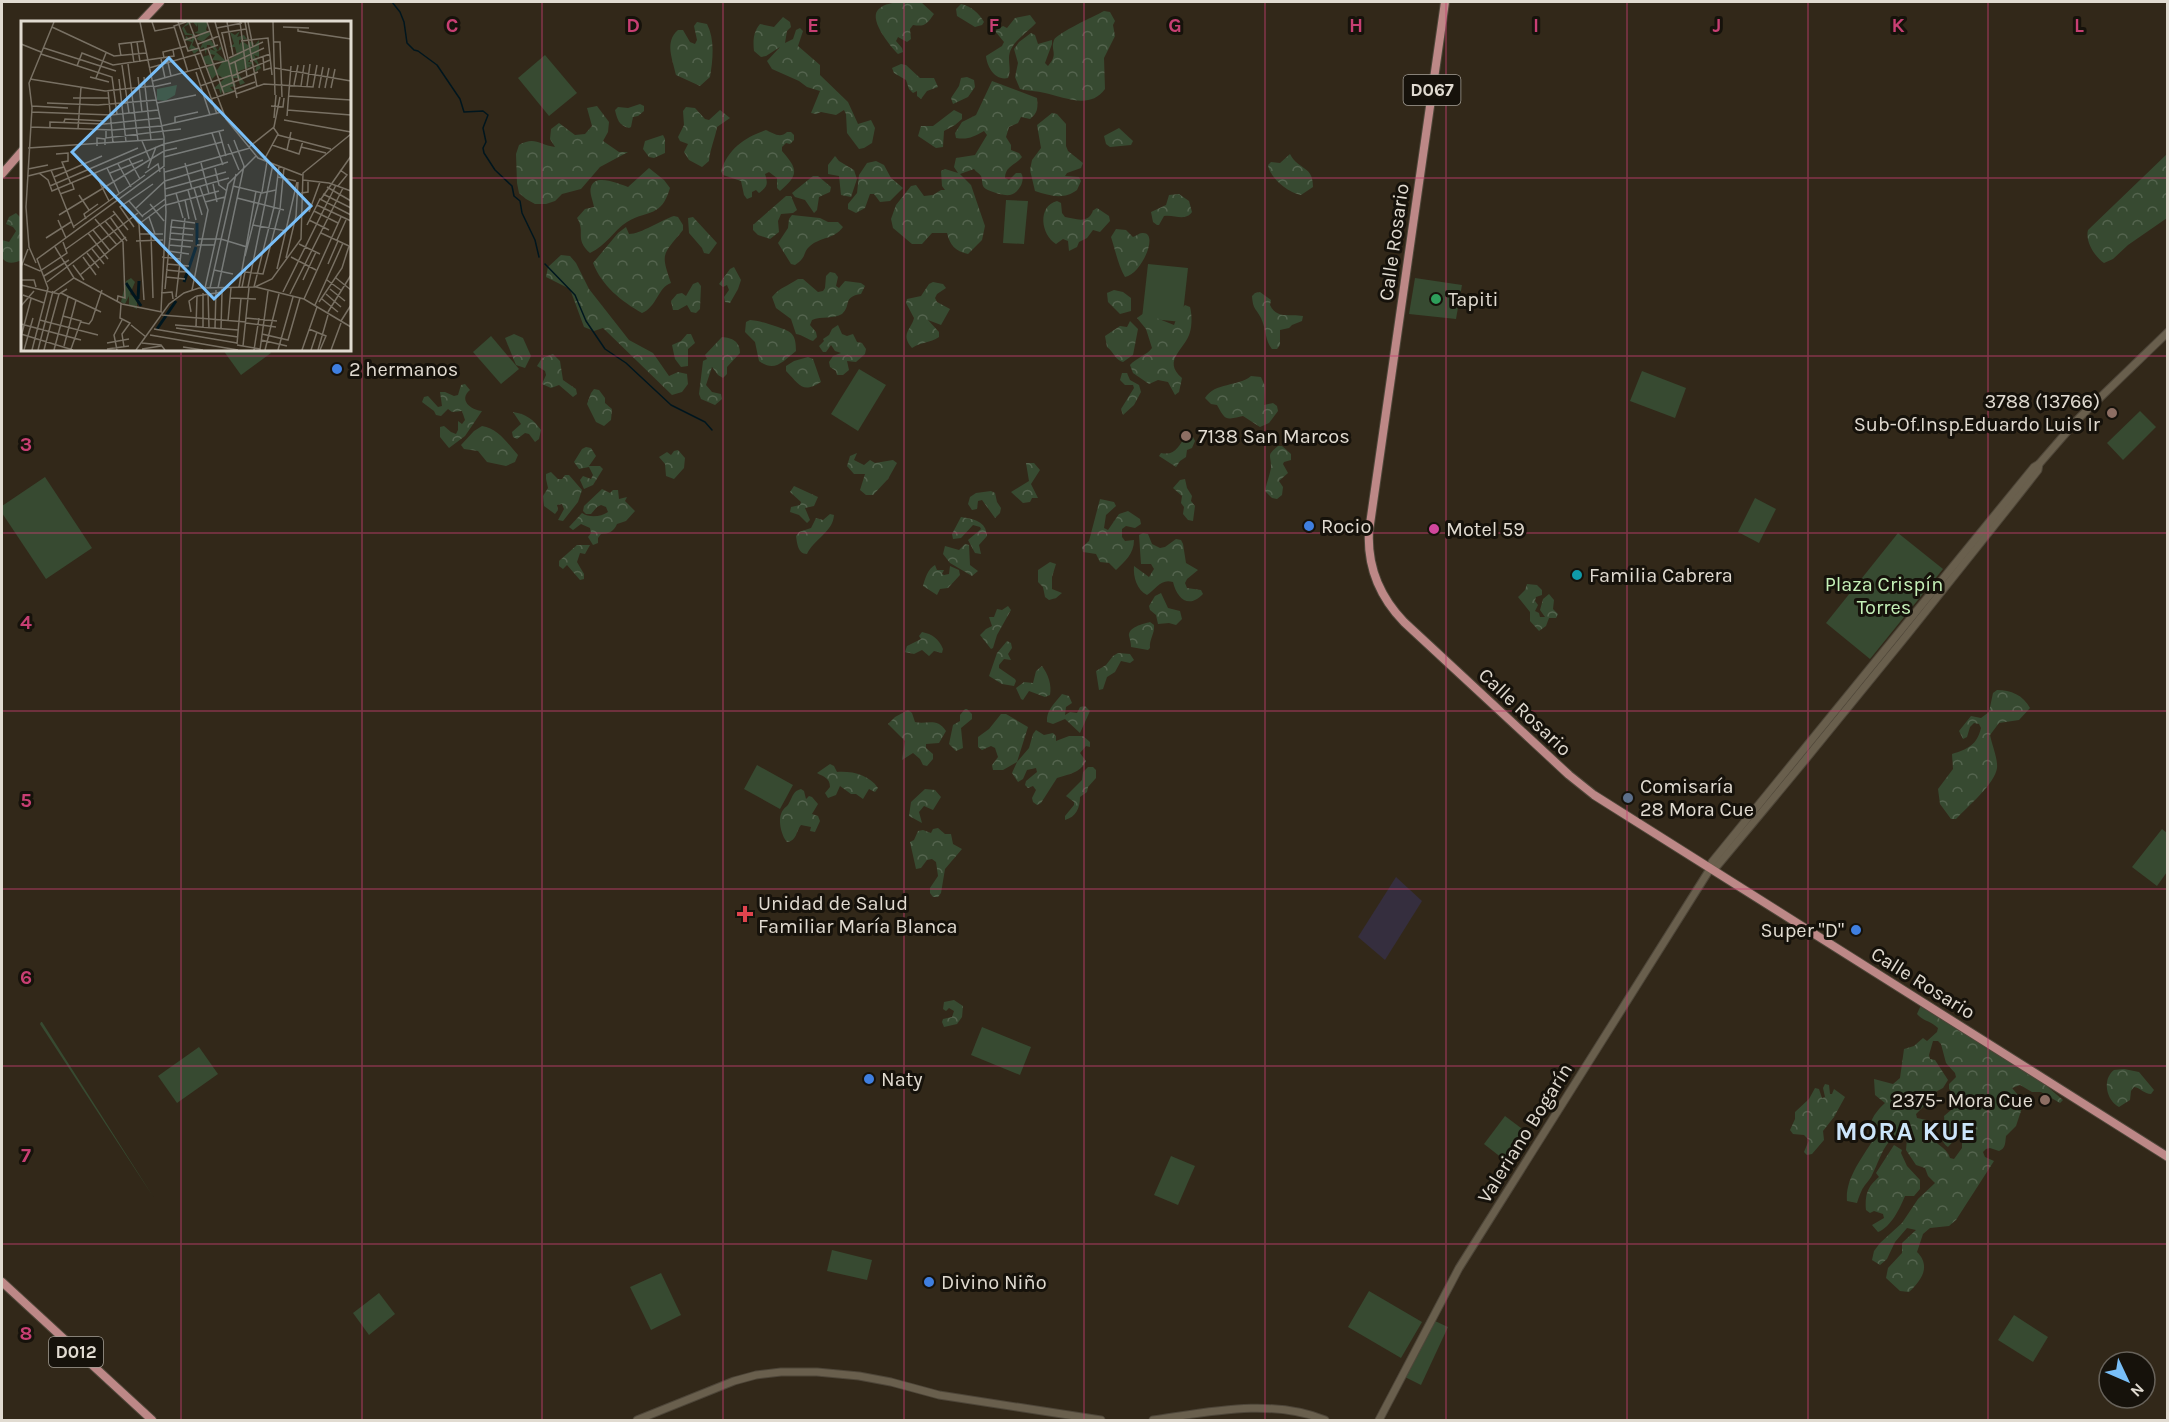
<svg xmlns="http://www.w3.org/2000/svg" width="2169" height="1422" font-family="Karla,sans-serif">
	<defs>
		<pattern id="forest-crowns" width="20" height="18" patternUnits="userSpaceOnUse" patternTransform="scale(1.5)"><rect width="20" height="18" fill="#374a31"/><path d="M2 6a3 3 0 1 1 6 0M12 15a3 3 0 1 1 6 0" fill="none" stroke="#54644e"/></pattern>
	</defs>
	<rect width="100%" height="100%" fill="#322819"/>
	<!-- industrial -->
	<path fill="#352e3e" d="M1396 877 1422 901 1385 960 1358 937Z"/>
	<!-- green -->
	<g fill="#374a31">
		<path d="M545 55 577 93 549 116 518 78Z"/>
		<path d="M1006 200 1028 201 1024 244 1003 243Z"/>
		<path d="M1148 264 1188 268 1182 322 1142 318Z"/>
		<path d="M1415 278 1462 285 1456 319 1409 314Z"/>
		<path d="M491 336 519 369 501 384 473 352Z"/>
		<path d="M223 350H269L271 353 241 375Z"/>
		<path d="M859 369 886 385 858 431 831 414Z"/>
		<path d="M1642 371 1686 388 1675 418 1630 401Z"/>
		<path d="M2140 411 2156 427 2123 460 2107 443Z"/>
		<path d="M45 477 92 548 46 579 2 513V506Z"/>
		<path d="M1755 498 1776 509 1759 543 1738 532Z"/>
		<path d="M1898 533 1943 569 1870 659 1826 623Z"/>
		<path d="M757 765 793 785 780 809 744 789Z"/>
		<path d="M2162 829 2167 833V872L2157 886 2132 867Z"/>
		<path d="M41 1022H42L154 1198 40 1024Z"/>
		<path d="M982 1027 1031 1047 1020 1075 971 1055Z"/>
		<path d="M199 1047 218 1074 177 1103 158 1076Z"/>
		<path d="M1505 1116 1529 1134 1507 1162 1484 1144Z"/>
		<path d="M1171 1156 1195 1166 1178 1205 1154 1195Z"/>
		<path d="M832 1250 872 1260 867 1280 827 1271Z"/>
		<path d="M661 1273 681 1315 651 1330 630 1287Z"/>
		<path d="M1369 1291 1422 1322 1401 1358 1348 1327Z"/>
		<path d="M379 1293 395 1314 369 1335 353 1313Z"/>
		<path d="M2014 1315 2048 1337 2033 1362 1998 1340Z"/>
		<path d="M1435 1321 1448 1327 1421 1385 1405 1377Z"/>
	</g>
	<!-- forest -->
	<g fill="url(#forest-crowns)" fill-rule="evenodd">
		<path d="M899 2H921L934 14C927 24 925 27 913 25L910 29 911 39 907 42 898 37 896 41 902 48 903 52 898 54C890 46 866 17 880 8 884 4 893 3 899 2Z"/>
		<path d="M961 4C971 6 979 13 984 22L982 25 975 27 957 16 956 9Z"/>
		<path d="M1104 11 1110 12 1115 21 1113 25 1115 36 1104 58 1105 89C1090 110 1064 97 1045 93 1037 91 1028 91 1020 89L1015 77 1018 63 1014 49 1019 42 1031 33 1035 35 1038 44 1052 40V44L1045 63 1048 66C1059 53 1050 51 1054 40 1057 33 1095 16 1104 11Z"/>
		<path d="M1030 15 1036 23C1027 33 1009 43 1009 58 1009 66 1011 71 1008 78 995 81 987 67 986 56L1002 46 1004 42 995 31 1003 26 1007 28 1015 18Z"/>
		<path d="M783 17 790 22 791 27 787 31 785 43 793 39 796 30 800 28 803 31 798 46 820 65V75L848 102 858 124 871 120 875 128 872 143 864 148 859 149 847 133 846 114 844 110 836 115 821 112 816 114 811 113 820 91 807 87 799 81 772 69 767 61 780 47 766 56 761 57 754 51C753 42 753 32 760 24L774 27Z"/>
		<path d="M697 22 707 24C715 39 713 60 710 77L700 86 676 75C673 60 664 42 678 30H683L690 42 695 44 697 40 694 26Z"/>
		<path d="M901 64 906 65 920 78H934L938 87 927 91 921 99 917 96V91L913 93 909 89 906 80 894 73 892 68Z"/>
		<path d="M967 77 974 80 975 87 968 97 953 104 951 98 959 86 961 78Z"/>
		<path d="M992 81 1037 98C1038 107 1038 113 1030 119L1021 117 1018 123 1009 127 1006 137 1011 145V150L1019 153 1022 157C1016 165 1005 166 1005 178L1009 180 1016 173H1021C1026 180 1019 193 1010 195 1004 196 991 192 986 189 981 186 983 181 981 176 979 173 976 172 974 169L960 174 971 185 985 226 982 240 968 254C955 251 950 245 947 233H932L922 244H912L893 228 891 219 896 205 911 186 916 185 924 196 933 195 941 190H945L942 186 941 171 945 169 958 173 954 167 956 158 975 155 987 135 984 131C973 137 968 140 956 138L955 133 962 122 976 115Z"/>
		<path d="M640 104 644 106V111L638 116 633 117 631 127 629 128C619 126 617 119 615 110L618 107 628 108Z"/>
		<path d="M597 106 609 122 608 132 603 141 619 152H628L600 167 581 189 562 194 555 201 546 204H535L526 199 519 193 517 183 516 154 519 145C535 136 539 145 555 147L550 139 551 129 559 123 575 135 585 134 592 126 587 108Z"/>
		<path d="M686 107 695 108 705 119 709 120 720 110 730 118 717 127C715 139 710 149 709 161L702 167 689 160 684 152 688 144 680 141 678 137 684 125 683 111Z"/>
		<path d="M954 110 962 114V119L955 125 944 131 943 147 936 148 918 136 921 126H933Z"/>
		<path d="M1052 113 1057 114 1066 124V146L1068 151 1083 163 1081 168 1067 173 1065 176 1079 177 1081 181 1077 190C1064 200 1050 196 1035 191L1030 170 1032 160 1041 148 1037 125Z"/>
		<path d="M1119 128 1133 141 1131 145 1110 147 1106 144 1104 136Z"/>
		<path d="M766 130C773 133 780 139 787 132H791L794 135V140L790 144 786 143 782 147V151C798 169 799 175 780 191L777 188V178L769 172 765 174C768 184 768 186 759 193L756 190 752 192V197L747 199 744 195 741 181 723 175 721 171C728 149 745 137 766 130Z"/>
		<path d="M663 135 665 139V153L654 158 649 157 643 149 645 141Z"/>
		<path d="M1290 154C1299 171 1313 165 1313 187L1301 195C1288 193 1270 178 1268 165L1271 162 1280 163Z"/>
		<path d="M2167 154V218L2128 245 2113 259 2104 263C2094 256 2085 241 2088 230Z"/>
		<path d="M835 156 839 161 854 170 857 179 851 197 841 195 839 176 828 174V165Z"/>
		<path d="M876 161 884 165 891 178 903 188 890 201 880 202 874 194H870L865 208 856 213 848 209V204L857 193 859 175 867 163Z"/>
		<path d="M649 168 664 180 670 188C661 218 649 209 627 222 613 231 607 245 590 253 574 239 586 232 577 218L585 209 594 207C593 201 589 192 591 187 595 173 619 184 628 187Z"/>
		<path d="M813 176H818L831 187 830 192 819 197 817 210 814 213 805 200 795 197 792 193Z"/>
		<path d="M1179 194 1189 201 1192 212C1185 222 1174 214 1164 216L1159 225H1157L1153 222 1151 212 1166 205 1169 195Z"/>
		<path d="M786 196H791L797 210 793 213 781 214 778 221 779 232 770 239 758 235 753 230V225Z"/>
		<path d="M1057 201 1061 203 1062 213 1065 217C1073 218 1084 223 1090 216 1096 208 1089 213 1097 208L1109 216 1110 221 1100 232 1093 230 1087 238 1079 242 1077 247 1069 251 1068 241 1063 239 1056 244C1041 235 1037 206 1057 201Z"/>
		<path d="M16 213 20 217 22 216V260C14 263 8 265 2 258V240L9 242 16 231 13 227 6 224 9 217Z"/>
		<path d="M792 215 820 218 828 222H838L843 227C833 240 822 236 810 246 802 253 808 256 795 265L791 264 778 243 788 228 789 219Z"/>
		<path d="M674 216 678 217 683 225V230C663 255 660 252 671 283 658 287 657 307 642 313 621 301 602 286 593 263L618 233 626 227 629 234C641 234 661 220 674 216Z"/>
		<path d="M693 217 717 243 709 254 704 253 702 248 689 233 688 218Z"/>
		<path d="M1116 229 1126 230 1133 237C1136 236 1139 233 1142 233 1160 231 1142 274 1125 277 1118 265 1115 249 1111 237Z"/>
		<path d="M561 255 570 256 576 263 589 289 629 340 653 353 669 376 678 372 687 374 688 384 682 392 672 395 603 328 594 331 584 327 570 289 546 277 548 267Z"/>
		<path d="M734 267 741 280 738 289 730 303 725 302 724 297 729 290 727 285 723 287 719 284 730 269Z"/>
		<path d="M830 272 835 273 838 277 836 286 839 288 845 281 861 283 865 286 861 294C842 297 852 305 842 314 834 319 821 316 812 320L810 325 816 332 817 337 813 341C807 339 803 335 796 334L791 319 776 308 772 297C780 287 788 286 798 279H803L818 292 823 291 825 288 826 276Z"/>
		<path d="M698 282 701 286 700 309 696 313 691 312 687 305 678 310H673L671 301 677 294 682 293 686 296 693 284Z"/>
		<path d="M933 282 943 284 946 288 937 294 935 298 937 302 950 309 941 325 928 320 939 332V337C930 343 921 342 912 348 900 334 911 330 914 318L906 303 907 299 921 296 929 284Z"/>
		<path d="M1114 290 1123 292 1131 298V311L1120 314 1108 302 1107 293Z"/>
		<path d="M1260 292 1271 300 1270 305C1277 320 1290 313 1303 316L1302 321 1292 325 1289 328 1280 330V345L1277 349H1272C1265 341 1266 328 1261 318 1256 308 1253 310 1252 296L1255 293Z"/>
		<path d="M1185 305 1190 307C1192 314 1192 325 1190 332 1186 349 1161 360 1182 378L1179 392 1175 395 1168 382 1158 380 1149 384 1133 373 1130 365C1136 358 1147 355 1152 348L1146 329 1137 318 1144 313 1174 325 1179 312Z"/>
		<path d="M750 320C762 321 767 324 778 327 792 332 796 334 796 351 783 361 775 373 759 361L755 342 745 332 746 322Z"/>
		<path d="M1130 321 1138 329 1133 355 1123 362C1115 360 1114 352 1107 347L1105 336 1120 326 1127 327Z"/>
		<path d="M838 325 842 334 847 336 853 334 857 342 862 343 866 349 865 354 856 362 847 361 849 370 843 375H837L836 371 830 367 829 362 833 356 841 353 835 351 831 345 826 352H823L819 346 824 341 823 339 829 335 832 329Z"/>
		<path d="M514 334 523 338 531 356 525 368 516 365 505 338Z"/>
		<path d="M687 334H691L695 343 688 349V366L681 367 675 359 672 345 681 341Z"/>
		<path d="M722 337C732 338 740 341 740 353L727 367V374L723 378 718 375 712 367 706 385 712 392 721 394 722 399 715 405 701 399 699 394 703 361 707 359 705 355Z"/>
		<path d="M553 354 560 361 563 380 576 389 577 394 573 397 559 385 551 388 542 384 546 375 545 371 537 366 542 358Z"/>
		<path d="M808 357 813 359 821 382C802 394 800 385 786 371V366L794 361Z"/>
		<path d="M1122 373H1127L1130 380 1139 385 1141 392 1134 405 1123 415 1121 409 1134 388 1133 385H1125L1120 380Z"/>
		<path d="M1251 376 1261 377 1265 386 1264 405 1273 403 1277 406 1278 411 1269 423 1260 427 1243 416C1225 420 1226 421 1217 405L1211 404 1205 398C1215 382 1238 387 1251 376Z"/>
		<path d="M465 384 470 390C458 400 471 410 482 411L465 436 449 448 440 437V427L444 426 451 432 456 434 458 430V421L462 424 465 420 462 411 452 412 448 409 441 416 436 415 434 411 422 402 424 397 428 396 438 407 442 406 440 392H445L454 396 458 395 461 385Z"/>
		<path d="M594 389 599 390 605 398V403L612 409 611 420 604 426 596 422 587 404 591 393Z"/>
		<path d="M513 412C526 414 533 419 541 430L539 439 535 442 529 434 525 433 517 439 513 437 512 432 521 424Z"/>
		<path d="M482 426C498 428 508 444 518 455L515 462 506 466 487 462 478 451 464 449 461 445 474 431Z"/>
		<path d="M1192 435 1195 441 1192 448 1187 450 1186 457 1180 461 1176 467 1159 456 1161 453C1176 456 1178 446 1186 436Z"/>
		<path d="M1278 446H1282L1291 454V460L1284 462 1283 464 1288 473 1279 481 1283 487 1282 495 1277 499 1272 498 1265 491C1266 485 1271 471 1271 467 1271 454 1266 456 1278 446Z"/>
		<path d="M586 447 591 448 596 456 589 466H600L603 469 593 485 584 489 580 480 583 476 591 479 593 475 589 467 579 469 574 462 582 449Z"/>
		<path d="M678 450 685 458 684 468 674 479 666 476 665 464 659 457 667 452 671 455 674 451Z"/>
		<path d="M857 453 854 460 864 465 870 460 875 463 893 460 897 463 888 479 873 495H866L860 490 865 474H854L847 466 850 456Z"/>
		<path d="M1026 463H1034L1040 470 1031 484 1038 498H1032L1030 502 1023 503 1011 492 1029 481Z"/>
		<path d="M551 472 558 479H562L565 475H569L582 490 578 502 563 521 558 520 564 509 562 504 557 505 558 510 555 514 544 506 543 496 548 488 546 479V474Z"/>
		<path d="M1185 479 1187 488 1192 496 1191 501 1195 506 1193 521 1188 520 1183 514 1184 507 1181 503 1182 496 1173 488 1180 480Z"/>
		<path d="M794 486 818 497 814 506 805 508 810 520 807 523 799 515 790 512 791 507 800 505 801 502 790 492Z"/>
		<path d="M602 489 610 493 613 490H618L619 499 627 497 625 501 635 511 626 521 617 524C614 531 609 534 601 534L598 538V543L593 545 588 537 591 533 590 528 581 524 573 530 569 527 582 513C589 518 601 517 608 512L606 507 601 505 597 507 591 514H586L583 511 584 506Z"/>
		<path d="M991 491 995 493 997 502 1001 508 1000 513 995 518 982 500 978 501 977 509 972 510 968 504 970 497 976 493Z"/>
		<path d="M1100 499 1114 502 1116 506 1106 515 1104 528 1108 530 1119 514 1128 511 1140 519 1141 524 1135 528 1126 526 1122 529V537L1125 541 1134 540C1134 554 1125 561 1116 570L1109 563 1100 562 1096 554 1083 552 1082 547 1089 541Z"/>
		<path d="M830 514 834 515C833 532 814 539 807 554 798 554 797 543 796 536L799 532 811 528 816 518 823 520Z"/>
		<path d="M961 517C974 519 986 521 987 536L979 545 981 554 975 553 968 540 981 529 980 527 973 525 961 538 953 539 952 534Z"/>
		<path d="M1143 533 1148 534 1152 544 1160 548 1165 547 1176 539 1181 540 1183 544 1186 563 1198 570 1187 579 1185 583 1187 588 1201 590 1203 594C1189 609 1177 599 1173 582 1161 578 1156 589 1147 595 1137 590 1133 577 1134 566L1149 577 1154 569 1151 564H1141L1139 535Z"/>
		<path d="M965 544 969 545 970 565 978 571 972 576 950 563 943 554 945 546 959 550Z"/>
		<path d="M577 545H590L585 554 580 553 577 562 584 574V579L580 580 567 565 563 569 559 566V561Z"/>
		<path d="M1050 562 1056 564 1052 577V589L1062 593 1056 598 1049 600 1045 597 1043 587 1038 582V570Z"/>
		<path d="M935 565 937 570H944L942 574 944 575 949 574 950 566 959 570 960 575 948 588 940 589 937 595 923 586C925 578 928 569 935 565Z"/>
		<path d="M1527 584 1537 585 1542 590V595L1536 597 1535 601 1538 605 1535 611 1539 613 1540 617H1545L1540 610 1543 599 1549 594 1554 600 1553 609 1558 614 1556 618H1549L1546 626 1539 631 1530 621V612L1518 597 1525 590Z"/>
		<path d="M1161 593 1168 608 1180 611 1182 619 1176 625 1169 623 1158 624 1156 615 1150 610 1149 606 1155 596Z"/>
		<path d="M1008 606 1011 610 997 635 993 648 991 649 980 635 986 629 992 626 989 617H994L997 609 1002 610Z"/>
		<path d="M1150 622 1154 625C1155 634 1149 639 1150 648L1148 650 1131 647C1131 643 1130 640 1129 636 1128 627 1143 624 1150 622Z"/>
		<path d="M922 632C932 634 939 639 943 649L942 653 934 651 929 656 922 650 914 654 905 652 907 646 921 639 919 636Z"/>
		<path d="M1007 641 1011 643 1012 648 1008 654 1011 660 1004 659 999 665V668L1015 679 1016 681 1014 686 1002 684 989 676 997 653Z"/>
		<path d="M1118 653 1130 654 1134 660 1130 663 1121 661 1115 672 1107 677 1103 689 1099 690 1096 671 1106 665 1113 656Z"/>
		<path d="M1042 666C1048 674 1052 685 1050 695L1045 697 1029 691 1023 700 1021 699 1016 688 1024 682 1033 683 1036 671Z"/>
		<path d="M1997 690C2011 690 2023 695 2030 708L2019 720 1999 723 1990 735C1992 745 1998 759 1997 768 1995 784 1967 807 1956 819H1951L1940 804 1938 789 1953 769 1952 754C1968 749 1977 745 1981 728L1979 724 1974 723 1970 727 1967 737 1963 739 1959 731 1971 716 1981 718 1989 712 1993 693Z"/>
		<path d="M1062 694 1069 696 1072 703 1066 707 1065 715 1070 712 1077 713 1080 707 1085 706 1090 711 1080 733 1065 719 1053 724 1047 722C1046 710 1055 703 1062 694Z"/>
		<path d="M965 709H967L972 714V719L961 728 963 748 956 751 949 744 953 725 960 721V715Z"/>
		<path d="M908 710 912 713 915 722C926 725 937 717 946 731L939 743 926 744V748L933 754V759L927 766 923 765 920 759 913 753 902 760 905 741 888 724 895 717Z"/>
		<path d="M1001 714H1006L1028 727 1017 762 1029 748 1033 734 1036 730 1044 735 1053 733 1056 736V741L1069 736H1083L1090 742V747L1086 746 1080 753 1086 761C1081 773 1068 774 1057 778L1041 803 1037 805 1033 802 1032 798 1036 790 1033 786 1028 788 1025 785 1026 781 1037 772 1036 768 1027 770 1023 779 1018 782 1012 773 1017 762 1003 770H993L992 765 998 757 995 748 991 746 982 750 978 747V737L989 729Z"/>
		<path d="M830 764 834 766 837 772C853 771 869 775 878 788L875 792 869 789 863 799 856 794H851L840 786 836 795 828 798 825 793 830 787C830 778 824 777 817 773Z"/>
		<path d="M1088 767H1093L1096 770V778L1088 787 1087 792 1080 797C1080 808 1076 817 1065 820V816L1074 805V802L1066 796 1082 780 1083 772Z"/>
		<path d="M801 789 804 791 806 799 809 796 812 797 818 804 812 814 818 816 820 821 815 832 810 831 811 827 801 825C796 831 797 841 787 842 781 835 777 818 783 810 785 807 788 806 789 803 793 796 793 791 801 789Z"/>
		<path d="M925 789 935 790 941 797 933 810 924 806 919 812 922 823 909 816 911 802Z"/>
		<path d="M938 828 945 834H951L953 844 962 849 945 869 941 893 938 897H933L930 893V888L938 876 936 862 932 859 927 860 921 868 916 869 910 842 914 840 918 831 923 830 931 833 933 829Z"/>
		<path d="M954 1000 963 1006 962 1017 957 1024 944 1027 942 1022 943 1019 952 1017 954 1011 949 1008 946 1011 943 1009 944 1002Z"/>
		<path d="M1921 1005 2042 1082 2063 1100 2060 1103 2041 1092H2032L2020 1085 2012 1088 2024 1102 2016 1126 2006 1136C2005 1143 2006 1148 1999 1151L1990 1148 1986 1149 1983 1152 1985 1157 1994 1161 1956 1220 1949 1226 1930 1228 1923 1234 1917 1252C1931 1266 1922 1280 1909 1292L1900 1291 1886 1278 1888 1268 1902 1253V1243L1916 1230 1907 1228 1895 1242 1887 1259 1880 1265 1872 1260 1874 1251 1880 1243 1902 1223 1918 1199 1935 1183 1928 1176 1925 1168 1916 1165 1906 1150 1907 1138 1898 1134C1883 1144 1881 1157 1873 1173 1871 1178 1868 1181 1865 1185 1861 1190 1859 1197 1857 1203L1847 1201C1845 1179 1862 1158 1873 1140 1865 1126 1874 1113 1885 1103L1875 1095 1874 1079 1893 1084 1900 1078 1904 1049 1914 1046 1923 1038 1927 1041 1937 1032 1938 1028C1931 1021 1923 1021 1917 1014ZM1933 1041H1938L1941 1044 1946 1063 1955 1073 1956 1077 1949 1084V1089L1956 1096 1951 1110 1944 1116C1946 1128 1935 1137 1948 1147L1958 1136 1962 1139V1148L1954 1159 1950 1158C1947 1147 1934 1144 1929 1135L1931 1121 1917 1118 1916 1114 1923 1107 1930 1095 1943 1088 1948 1080 1935 1060 1930 1059 1929 1055Z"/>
		<path d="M2124 1069 2139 1072 2154 1090 2151 1094C2144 1094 2141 1088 2134 1087L2131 1091 2130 1100 2119 1107C2106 1100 2102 1079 2114 1070Z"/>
		<path d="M1825 1084 1829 1085 1830 1094H1832L1834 1089 1845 1097 1834 1117 1823 1131 1824 1140 1812 1154 1807 1155 1804 1152 1809 1140 1804 1135 1793 1134 1790 1130 1795 1119V1112L1809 1099 1815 1088 1819 1089 1822 1098 1825 1097 1823 1088Z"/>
		<path d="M1894 1145 1902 1150 1901 1153 1907 1166 1920 1180V1189L1914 1196H1905C1900 1208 1891 1227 1878 1232L1872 1225 1884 1218 1883 1214 1874 1211 1870 1213 1866 1210C1865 1195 1867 1187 1879 1177L1876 1173Z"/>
	</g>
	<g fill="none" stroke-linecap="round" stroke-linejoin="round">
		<!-- stream -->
		<g stroke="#00161e" stroke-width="1.5">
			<path d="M392 2 400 12 404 22 407 43 414 50 418 51 437 65 460 99 464 112 483 111 488 115 483 128 486 142 483 148 484 153 495 170 512 186 514 196 520 201 522 213 535 240 539 257"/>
			<path d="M545 264 575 295 586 321 605 349 626 363 671 405 705 422 712 430"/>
		</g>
		<!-- secondary casing -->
		<g stroke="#4e4639" stroke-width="9">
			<g id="secondary">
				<path d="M1710 869 1717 866C1826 736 1933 604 2038 470L2039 464 2079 418 2168 332"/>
				<path d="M637 1420 734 1381 756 1375 781 1372H817L859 1376 891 1382 939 1395 1101 1420"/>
				<path d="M1153 1420C1209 1412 1271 1398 1325 1420"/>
				<path d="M1379 1420 1459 1268 1710 869 1712 862 2034 467 2039 464"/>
			</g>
		</g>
		<!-- primary casing -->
		<g stroke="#4e4639" stroke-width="10">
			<g id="primary">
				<path d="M1445 2 1369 531C1367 566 1380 597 1404 622L1569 775 1594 795 2168 1157"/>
				<path d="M141 22 160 2"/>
				<path d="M2 174 22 151"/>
				<path d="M2 1282 152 1420"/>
			</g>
		</g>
		<!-- secondary -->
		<use href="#secondary" stroke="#695f4d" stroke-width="7"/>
		<!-- primary -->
		<use href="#primary" stroke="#bd8887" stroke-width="8"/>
	</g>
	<!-- grid -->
	<path fill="none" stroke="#c83f73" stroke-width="1.5" stroke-opacity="0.55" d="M181 2V22M362 2V1420M542 2V1420M723 2V1420M904 2V1420M1084 2V1420M1265 2V1420M1446 2V1420M1627 2V1420M1808 2V1420M1988 2V1420M2 178H22M350 178H2168M181 350V1420M2 356H2168M2 533H2168M2 711H2168M2 889H2168M2 1066H2168M2 1244H2168"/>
	<!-- markers -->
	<circle fill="#2e9e5b" stroke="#16120b" stroke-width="2" cx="1436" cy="299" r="6"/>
	<g fill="#3f7fe0" stroke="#16120b" stroke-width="2">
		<circle cx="337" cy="369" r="6"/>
		<circle cx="1309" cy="526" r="6"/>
		<circle cx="1856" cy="930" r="6"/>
		<circle cx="869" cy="1079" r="6"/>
		<circle cx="929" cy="1282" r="6"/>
	</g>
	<g fill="#8d6e63" stroke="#16120b" stroke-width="2">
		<circle cx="2112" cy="413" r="6"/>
		<circle cx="1186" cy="436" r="6"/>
		<circle cx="2045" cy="1100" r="6"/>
	</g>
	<circle fill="#d1479c" stroke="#16120b" stroke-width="2" cx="1434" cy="529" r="6"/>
	<circle fill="#0f9aa8" stroke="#16120b" stroke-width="2" cx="1577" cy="575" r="6"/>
	<circle fill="#5c6f8a" stroke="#16120b" stroke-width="2" cx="1628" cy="798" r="6"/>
	<path fill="#e0444e" stroke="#16120b" stroke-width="2" d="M742 905h6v6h6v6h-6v6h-6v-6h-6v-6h6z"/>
	<g text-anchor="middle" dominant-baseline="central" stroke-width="6" stroke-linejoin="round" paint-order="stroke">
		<!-- shield labels -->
		<g fill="#16120b" stroke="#a49f96" stroke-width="1.5">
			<rect x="1403.5" y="75" width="57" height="30" rx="4.5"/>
			<rect x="49" y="1337" width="54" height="30" rx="4.5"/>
		</g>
		<g font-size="18" font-weight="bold" fill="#e1dbd1">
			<text x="1432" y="90">D067</text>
			<text x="76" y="1352">D012</text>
		</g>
		<!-- street labels -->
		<g font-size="20" fill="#e1dbd1" stroke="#16120b">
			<text transform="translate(1394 242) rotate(-82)">Calle Rosario</text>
			<text transform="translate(1525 712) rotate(43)">Calle Rosario</text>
			<text transform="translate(1923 983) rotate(32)">Calle Rosario</text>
			<text transform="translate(1525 1133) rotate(-58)">Valeriano Bogarín</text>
		</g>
		<!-- poi labels -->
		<g font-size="20" fill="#e1dbd1" stroke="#16120b" text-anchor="start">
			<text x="1448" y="299">Tapiti</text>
			<text x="349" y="369">2 hermanos</text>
			<text x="2100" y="401" text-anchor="end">3788 (13766)<tspan x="2100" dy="23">Sub-Of.Insp.Eduardo Luis Ir</tspan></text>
			<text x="1198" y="436">7138 San Marcos</text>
			<text x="1321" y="526">Rocio</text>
			<text x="1446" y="529">Motel 59</text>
			<text x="1589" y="575">Familia Cabrera</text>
			<text x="1640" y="786">Comisaría<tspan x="1640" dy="23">28 Mora Cue</tspan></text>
			<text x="758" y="903">Unidad de Salud<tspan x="758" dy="23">Familiar María Blanca</tspan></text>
			<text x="1844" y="930" text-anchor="end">Super "D"</text>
			<text x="881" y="1079">Naty</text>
			<text x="2033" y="1100" text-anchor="end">2375- Mora Cue</text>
			<text x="941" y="1282">Divino Niño</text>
		</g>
		<!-- park labels -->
		<g font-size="20" fill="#c5f1b8" stroke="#16120b">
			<text x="1884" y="584">Plaza Crispín<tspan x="1884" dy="23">Torres</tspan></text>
		</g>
		<!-- district labels -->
		<g font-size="26" font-weight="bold" letter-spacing="1.5" fill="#cce5fb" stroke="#16120b">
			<text x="1906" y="1131">MORA KUE</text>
		</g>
	</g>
	<!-- overview -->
	<g transform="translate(21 21)">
		<rect width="330" height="330" fill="#322819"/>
		<path d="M167 1H187L185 9 190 13 181 21 190 19 197 30 199 25 201 28 195 31 205 40 216 34 214 26H208L213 23 209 11 214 14 219 10 216 16 223 14 226 18 218 19V24L221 20 227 24 228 20 233 22 230 28 238 19V36L233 34 240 47 234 51 236 43 230 37 227 41H231L233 44 227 43 231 45 216 51 224 62 219 64 217 57H212L215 65 209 66 213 70 203 72 201 68 200 74 198 68H192L203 58 196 53 191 58 186 47 191 44 184 43 181 36 188 34 196 49 202 40 191 39 194 34 189 33V28L194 30 189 24H186L185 34 183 26 179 28 182 21 175 18 180 13 173 12 177 10V2L176 6 172 1 163 6 166 12 175 14 171 24 178 29 173 33 169 27 166 31 171 21 164 19 165 15 171 19V14H164L161 7ZM156 64 154 74 144 80 136 79V68ZM110 257 114 261 109 273 116 279V288L108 284V275L104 283 100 281 105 260Z" fill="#374a31"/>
		<path fill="none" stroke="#00161e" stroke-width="3" d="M176 224V202M163 261 175 226M105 262 120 285M117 278 118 260M136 308 155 280"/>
		<path fill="none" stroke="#787063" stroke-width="1.5" d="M131 1 134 10 154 6M157 1 167 30 178 27M165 1 153 5 167 51M168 1 205 98 237 137 281 154M186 1 194 25M194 1 205 40M206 1 212 34M219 1 226 56M224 1 236 66M227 1 232 26M252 1 254 74M31 6 93 35 125 32M262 6 288 7M277 6V10L330 18M196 7 221 2M200 12 225 8M201 12 216 77M164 19 189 10M220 20 247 17 251 54M110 21 113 42M116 21 119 41M253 21H259L261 76M0 23 20 31M177 23 198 15M23 27 95 50M187 28 203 73M179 30 197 24M20 33 91 56 96 93M174 34 196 93M100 35 98 23 123 20M242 35 243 49 250 47M143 37 142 31 166 25M146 37 150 55M208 37 242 21M140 38 144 57M229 40 249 33M214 41 218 60M107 43 117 120M209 43 243 27M101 44 108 92M56 45 61 32 92 44 153 35 152 29M128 47 180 32M254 47 330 60M175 51 189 94M211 55 249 39M69 56 88 61M117 56 121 91M123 56 130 119M75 57 85 32M9 58 84 70 132 65M98 58 105 121M132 60 208 39M273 64 277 44M179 65 211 54M280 65 283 44M286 65 289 43M132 66 150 62M201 66 237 51M298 67 302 46M304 67 308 47M310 67 314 48M214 68 234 61M87 69 92 122M215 73 243 63 292 66 296 44M267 75 330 79M52 77H88M190 78 214 70M26 82 77 84 135 79M136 82 175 74M11 85 47 87M250 85 262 86 263 77M266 89 330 94M11 91 90 94 137 89M266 95 270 45M253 97 255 74M263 99 330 111M43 101 44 98 84 100M154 102V96L177 91M10 106 92 109 140 105 201 91M29 107V101L83 103 139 97M57 108 60 66M85 110V117L160 108M198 110 205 135M191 112 202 144M257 114 310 128M121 120 129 139M207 123 218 149M251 124 278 133 282 120M76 125V117L84 118V124M228 126 253 106 259 76M280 126 305 132M7 127 142 118M266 129 270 111M35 133 47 132V140L41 141 50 163M143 136 201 121M108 138 119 158M243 139 257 113 252 106M164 142 171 168M180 142 188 173M97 143 110 166M86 147 98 172M127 147 135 126M194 147 198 164 206 170M7 148 27 144M30 149 53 207M144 151 229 127M18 152 27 159 31 170 143 123 203 109M74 152 88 180M89 152 122 139M124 152 137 143 139 151M7 155 43 146M33 156 81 135M257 156 275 160M282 159 308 162 330 170M192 163 196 181M29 165 117 127M212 165 241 172 255 169M317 165 326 154 319 149M306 166 330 180M173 167 181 194M144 168 205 151M167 169 175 199M241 171 246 141M155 172 162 197M280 172 287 171V159M39 173 53 168 51 162M302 173 330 187M58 174 68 189M145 175 208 157M216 177 263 189M300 178 330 135M164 179 168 198M108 180 122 196M184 181 204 176M129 183 143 200M103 184 118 203 123 279M145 184 198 170M296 184 330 200M253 186 258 145M114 188 144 160 207 141M92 190 107 209M293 190 317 202M288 191 299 161M38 194 143 130 156 127M121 195 144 178M89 196 106 220M128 196 134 213M65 198 63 193 77 183M74 198 96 224M37 199 45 217M288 199 308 209M84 200 102 221 104 277 97 275 96 281M118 203 145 183M232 204 266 210M286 204 299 178 330 194M52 206 124 154M113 206 99 186 132 163M150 206 151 199 174 202M72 209 89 230M67 212 87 238M149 212 172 214M300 212 328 225M119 213H142M130 213 132 277M25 217 50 201M148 218 172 220M177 218H200L226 226M316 219 325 199M115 220 142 219M278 223 299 233M148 224 170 226M176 224H194M34 226 53 257M45 228 94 193M71 228 83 243M147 230 168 233M66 232 78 247M224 235 240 172M62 236 75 254M141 236 160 238M270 236 295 249M265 237 275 195 277 161M15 242 8 226 5 186 11 87 8 62 33 1M3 243 19 250 46 232 42 221M146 243 168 245M307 243 317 220M52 244 63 259M0 246 7 228M256 248 276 161M145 249 166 251M193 249 212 253M224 251 242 253 259 188 263 147M59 254 105 216M23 255 48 239M145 256 164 258M315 257 330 269M1 259H13L15 266M282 259 295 231M306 259 321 270M26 261 117 192M0 264 38 273M218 266 235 170M221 266 225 246M227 266 252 143M233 266 253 186M235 266 283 278 330 306M184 267 207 163 235 135M189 267 215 153M197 267 223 145 213 119M46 268 38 273 30 302 77 314M144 268 150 206 173 208M309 268 324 280M171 269 187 189 179 166M33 271 53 257 101 283 141 291M187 271 188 307M262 271 315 164M40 272 80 291M140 272 151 271 152 278M269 273 322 167M305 273 320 286M2 274 23 282M155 276 164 197M209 277 235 278M283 278 320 196M301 278 317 291M298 281 321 247 328 225M100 283 99 297 109 302 101 313 103 326M294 284 322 222M0 285 13 270M140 290 145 191 143 147M170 291 168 280 175 275M307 291 330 254M141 294 225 301M42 295 60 300 50 328M225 297 256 300M19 299 30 302 23 329M207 300 210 267M218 300 220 277M320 300 330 284M60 301 68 303 71 299 81 269M225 302 255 306M0 303 60 319M110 304 125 316M154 304 217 309M175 306 176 275 201 271V267M155 307 217 316M182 307V272M194 307 195 269M133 308 216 322M200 308 201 271M288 308 305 315 299 329M0 313 52 329M241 313 267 319 279 277M129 314 217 329M0 316 10 278M240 319 266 325M86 322 108 318M121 322 140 324 144 329M216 323 218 300M216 324 239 328M43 325 55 279M222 325 228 267M162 326 182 329M86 328 108 325M121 328 140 325M3 329 12 297M11 329 27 267 16 238 143 145V116L119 1M17 329 32 270M33 329 47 276M96 329 93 314 101 299M115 329 148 283 163 272 178 267 234 266 251 258 280 218 282 152 330 113M233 329 238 297M239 329 247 270M244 329 258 273M257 329 272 276M281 329 296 286M290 329 296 311M297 329 307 294M310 329 320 302"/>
		<path fill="#79bff8" fill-opacity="0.15" stroke="#79bff8" stroke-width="3" d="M148 37 290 185 193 278 51 131Z"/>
		<rect width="330" height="330" fill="none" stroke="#e1dbd1" stroke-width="3"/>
	</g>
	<g font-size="20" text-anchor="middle" font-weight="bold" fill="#c83f73" stroke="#16120b" stroke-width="6" stroke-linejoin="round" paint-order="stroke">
		<text x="452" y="32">C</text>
		<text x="633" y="32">D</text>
		<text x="813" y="32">E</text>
		<text x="994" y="32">F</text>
		<text x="1175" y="32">G</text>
		<text x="1356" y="32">H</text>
		<text x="1536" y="32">I</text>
		<text x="1717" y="32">J</text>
		<text x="1898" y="32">K</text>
		<text x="2079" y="32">L</text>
		<text x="26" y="451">3</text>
		<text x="26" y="629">4</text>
		<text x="26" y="807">5</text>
		<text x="26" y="984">6</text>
		<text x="26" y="1162">7</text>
		<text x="26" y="1340">8</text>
	</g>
	<!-- border -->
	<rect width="2169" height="1422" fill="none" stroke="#e1dbd1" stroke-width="6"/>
	<!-- north arrow -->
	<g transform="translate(2127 1380) rotate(134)"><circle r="28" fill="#16120b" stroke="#67625a" stroke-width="1.5"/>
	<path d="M0-4.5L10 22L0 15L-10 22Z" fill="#79bff8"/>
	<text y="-9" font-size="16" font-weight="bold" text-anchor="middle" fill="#e1dbd1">N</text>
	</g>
</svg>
